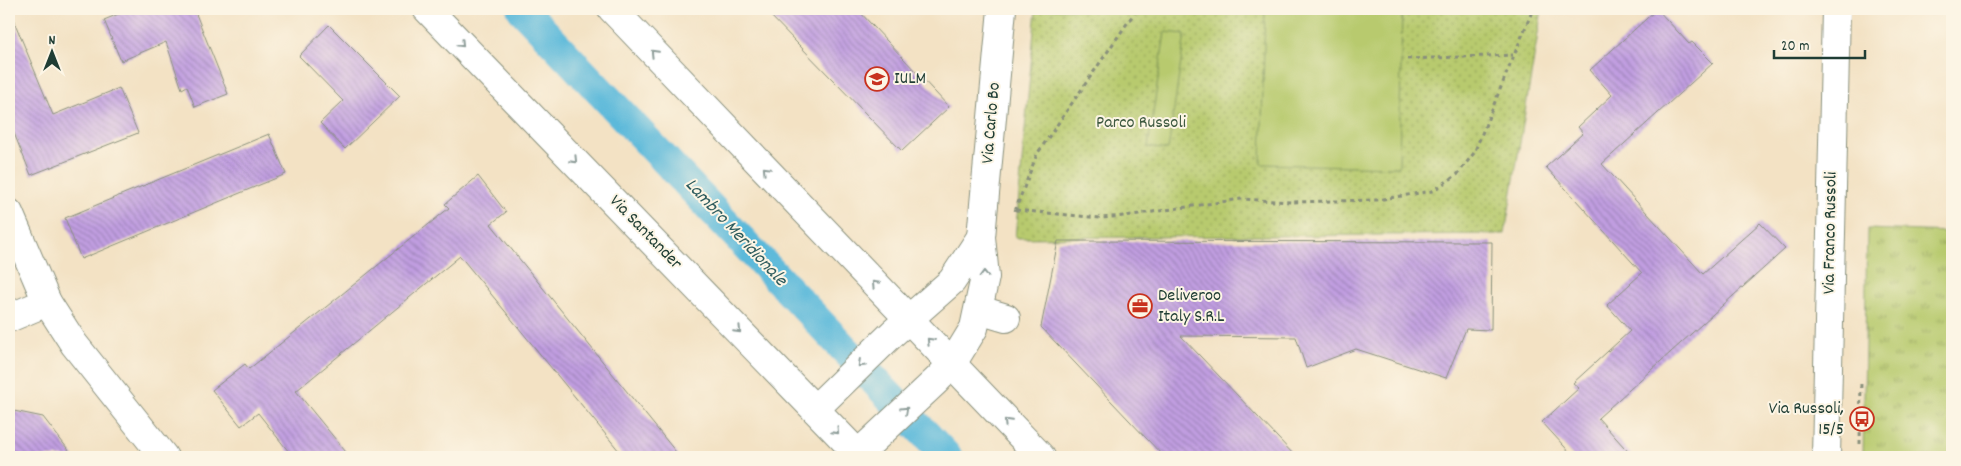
<svg xmlns="http://www.w3.org/2000/svg" width="1961" height="466" font-family="Dekko,sans-serif">
	<defs>
		<pattern id="grass-tufts" width="24" height="20" patternUnits="userSpaceOnUse" patternTransform="scale(1.25)"><rect width="24" height="20" fill="#b8ca6e"/><path d="M3 7l-1-3M5 7V3M7 7l1-3M15 17l-1-3M17 17v-4M19 17l1-3" fill="none" stroke="#95a55b"/></pattern>
		<pattern id="park-dots" width="8" height="8" patternUnits="userSpaceOnUse" patternTransform="scale(1.25)"><rect width="8" height="8" fill="#b8ca6e"/><path d="M2 2h.1M6 6h.1" fill="none" stroke="#95a55b" stroke-width="1.8" stroke-linecap="round"/></pattern>
		<pattern id="building-back-hatch" width="6" height="6" patternUnits="userSpaceOnUse" patternTransform="scale(1.25)"><rect width="6" height="6" fill="#c19ee1"/><path d="M-1 5l2 2M0 0l6 6M5-1l2 2" fill="none" stroke="#9c82b7"/></pattern>
	</defs>
	<rect width="100%" height="100%" fill="#fcf5e5"/>
	<filter id="ink" filterUnits="userSpaceOnUse"><feTurbulence type="fractalNoise" baseFrequency=".02" numOctaves="2"/><feDisplacementMap in="SourceGraphic" scale="10" xChannelSelector="R" yChannelSelector="G"/><feConvolveMatrix kernelMatrix="1 2 1 2 8 2 1 2 1" color-interpolation-filters="sRGB"/></filter>
	<filter id="wash" filterUnits="userSpaceOnUse"><feTurbulence type="fractalNoise" baseFrequency=".0096" numOctaves="4" result="noise"/><feDisplacementMap in="SourceGraphic" scale="20" xChannelSelector="R" yChannelSelector="G"/><feGaussianBlur stdDeviation="1.12" result="paint"/><feColorMatrix in="noise" values="0 0 0 0 0 0 0 0 0 0 0 0 0 0 0 0 0 1.4 0 .05"/><feComposite in="paint" operator="in"/></filter>
	<g filter="url(#wash)">
		<rect width="100%" height="100%" fill="#f3e2c4"/>
		<!-- grass -->
		<path fill="url(#grass-tufts)" stroke="#6c8451" d="M1867 229 1952 232V450L1947 457H1863Z"/>
		<!-- park -->
		<path fill="url(#park-dots)" stroke="#6c8451" d="M1036 9H1542L1505 234 1015 238Z"/>
		<!-- pitch -->
		<g fill="#b8ca6e" stroke="#6c8451">
			<path d="M1265 9H1402L1399 167 1261 164Z"/>
			<path d="M1165 32 1185 34 1168 150 1148 147Z"/>
		</g>
		<g fill="none" stroke-linecap="round" stroke-linejoin="round">
			<!-- canal -->
			<path stroke="#5bb9da" stroke-width="31" d="M522 9 947 457"/>
		</g>
		<g id="blocks">
			<!-- building -->
			<g fill="url(#building-back-hatch)">
				<path d="M9 9 53 115 119 88 138 133 31 175 9 121Z"/>
				<path d="M131 9H194L228 94 195 107 187 86 182 89 166 42 121 61 104 20Z"/>
				<path d="M764 9H857L949 107 902 151Z"/>
				<path d="M1657 9 1689 44 1692 42 1713 63 1602 164 1703 274 1760 223 1785 249 1598 418 1633 457H1574L1542 422 1579 388 1573 383 1630 331 1607 305 1642 273 1546 167 1583 133 1578 127 1612 95 1590 70Z"/>
				<path d="M329 25 400 96 345 149 320 123 343 101 299 56Z"/>
				<path d="M269 134 286 174 81 259 65 218Z"/>
				<path d="M478 176 506 212 491 224 680 457H624L460 256 296 391 350 457H293L258 413 241 426 212 390 245 364 249 369 449 208 445 204Z"/>
				<path d="M1058 241 1492 242 1491 330 1466 329 1446 378 1356 349 1306 368 1296 337 1181 336 1296 457H1164L1041 327Z"/>
				<path d="M9 410 43 417 74 457H9Z"/>
			</g>
		</g>
	</g>
	<g filter="url(#ink)">
		<use href="#blocks" fill-opacity="0" stroke="#89907c" stroke-width="1"/>
		<g fill="none" stroke-linecap="round" stroke-linejoin="round">
			<!-- minor casing -->
			<g stroke="#89907c" stroke-width="30">
				<g id="minor">
					<path d="M427 9 861 457"/>
					<path d="M612 9 1041 457"/>
					<path d="M9 213 47 302 74 344 164 457"/>
					<path d="M979 310 1006 318"/>
					<path d="M9 318 47 302"/>
					<path d="M815 409 893 333 952 281 981 237"/>
					<path d="M858 454 937 380 952 364 974 328 985 277 981 237 1002 9"/>
					<path d="M1826 457 1836 9"/>
				</g>
			</g>
			<!-- path -->
			<g stroke="#89907c" stroke-width="3" stroke-dasharray="4 4" stroke-linecap="butt">
				<path d="M1407 59 1513 55"/>
				<path d="M1016 210 1100 218 1125 216 1241 199 1291 202 1377 200 1432 191 1457 175 1474 153 1533 9"/>
				<path d="M1015 211 1037 154 1137 9"/>
				<path d="M1860 444 1861 381"/>
			</g>
			<!-- minor -->
			<use href="#minor" stroke="#fff" stroke-width="28"/>
		</g>
		<!-- one-way arrows -->
		<defs><path id="oneway-chevron" d="M-2-3.5L2.5 0L-2 3.5" fill="none" stroke-width="1.6" stroke-linecap="round" stroke-linejoin="round" transform="scale(1.25)"/></defs>
		<g stroke="#8f9e9a">
			<use href="#oneway-chevron" transform="translate(461 44) rotate(46)"/>
			<use href="#oneway-chevron" transform="translate(654 53) rotate(-134)"/>
			<use href="#oneway-chevron" transform="translate(574 160) rotate(46)"/>
			<use href="#oneway-chevron" transform="translate(766 170) rotate(-134)"/>
			<use href="#oneway-chevron" transform="translate(984 274) rotate(-91)"/>
			<use href="#oneway-chevron" transform="translate(875 284) rotate(-134)"/>
			<use href="#oneway-chevron" transform="translate(738 330) rotate(46)"/>
			<use href="#oneway-chevron" transform="translate(930 341) rotate(-134)"/>
			<use href="#oneway-chevron" transform="translate(861 364) rotate(137)"/>
			<use href="#oneway-chevron" transform="translate(905 410) rotate(-43)"/>
			<use href="#oneway-chevron" transform="translate(1007 422) rotate(-134)"/>
			<use href="#oneway-chevron" transform="translate(836 431) rotate(47)"/>
		</g>
	</g>
	<!-- icons -->
	<defs>
		<g id="university-ring" transform="scale(1.25)"><circle r="9.5" fill="#fcf5e5" stroke="#c8321e" stroke-width="1.5"/><path d="M0-5L7-2L0 1L-7-2ZM-4 1L0 2.5L4 1V4Q0 6-4 4Z" fill="#c8321e"/></g>
		<g id="office-ring" transform="scale(1.25)"><circle r="9.5" fill="#fcf5e5" stroke="#c8321e" stroke-width="1.5"/><path d="M-6-3h4V-5.5h4V-3h4V5H-6ZM-1-4.5V-3h2v-1.5ZM-6 0V1H6V0Z" fill="#c8321e"/></g>
		<g id="bus-ring" transform="scale(1.25)"><circle r="9.5" fill="#fcf5e5" stroke="#c8321e" stroke-width="1.5"/><path d="M-5-6H5V4H4V6H2V4H-2V6H-4V4H-5ZM-3.5-4V0h7V-4ZM-3.5 1.2v1.5H-2V1.2ZM2 1.2v1.5H3.5V1.2Z" fill="#c8321e"/></g>
	</defs>
	<g fill-rule="evenodd">
		<use href="#university-ring" x="877" y="79"/>
		<use href="#office-ring" x="1140" y="306"/>
		<use href="#bus-ring" x="1862" y="419"/>
	</g>
	<g text-anchor="middle" dominant-baseline="central" stroke-width="4" stroke-linejoin="round" paint-order="stroke">
		<!-- poi labels -->
		<g font-size="18" fill="#1f3d34" stroke="#fcf5e5" text-anchor="start">
			<text x="894" y="79">IULM</text>
			<text x="1158" y="296">Deliveroo<tspan x="1158" dy="21">Italy S.R.L</tspan></text>
			<text x="1844" y="409" text-anchor="end">Via Russoli,<tspan x="1844" dy="21">15/5</tspan></text>
		</g>
		<!-- street labels -->
		<g font-size="18" fill="#1f3d34" stroke="#fcf5e5">
			<text transform="translate(992 123) rotate(-85)">Via Carlo Bo</text>
			<text transform="translate(645 233) rotate(46)">Via Santander</text>
			<text transform="translate(1831 233) rotate(-89)">Via Franco Russoli</text>
		</g>
		<!-- park labels -->
		<g font-size="18" fill="#3e5940" stroke="#fcf5e5">
			<text x="1141" y="123">Parco Russoli</text>
		</g>
		<!-- water labels -->
		<g font-size="19" font-style="italic" fill="#2e5c5e" stroke="#fcf5e5">
			<text transform="translate(735 233) rotate(47)">Lambro Meridionale</text>
		</g>
	</g>
	<!-- margin -->
	<rect width="1961" height="466" fill="none" stroke="#fcf5e5" stroke-width="30"/>
	<!-- north arrow -->
	<g transform="translate(52 52)" stroke="#fcf5e5" stroke-width="4" paint-order="stroke">
	<path d="M0-4L9 19L0 12L-9 19Z" fill="#1f3d34"/>
	<text y="-8" font-size="14" font-weight="bold" text-anchor="middle" fill="#1f3d34">N</text>
	</g>
	<!-- scale -->
	<path d="M1774 50v8h91v-8" fill="none" stroke="#1f3d34" stroke-width="2.5"/>
	<text x="1781" y="50" font-size="15" fill="#1f3d34" stroke="#fcf5e5" stroke-width="4" paint-order="stroke">20 m</text>
</svg>
